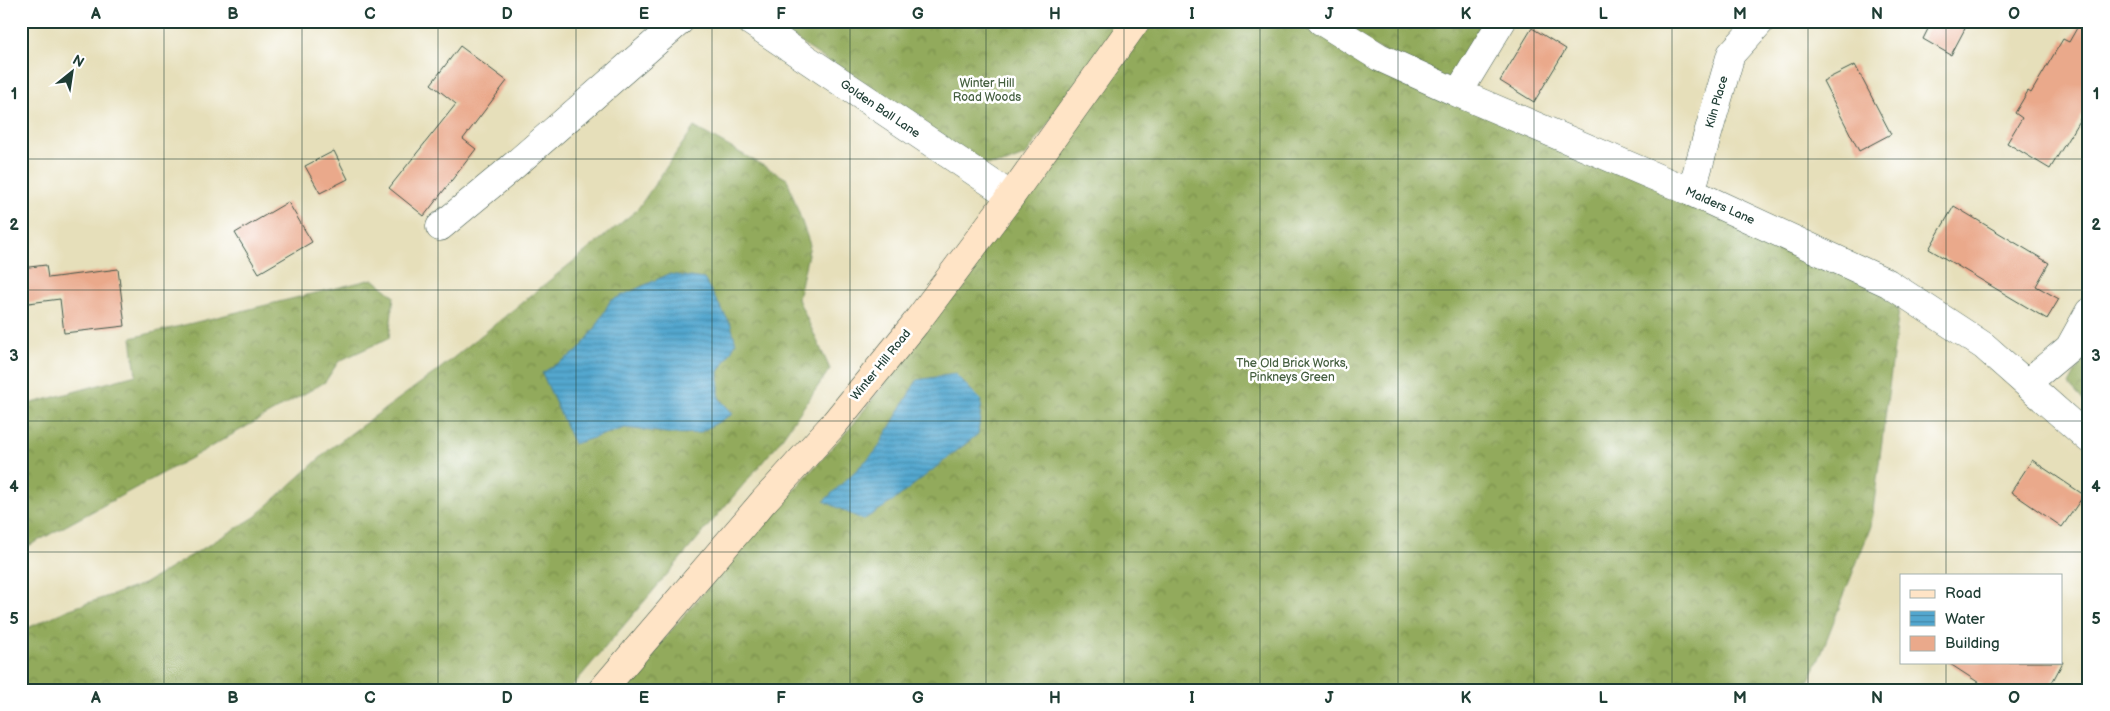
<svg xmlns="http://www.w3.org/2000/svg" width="2110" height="711" font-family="'Balsamiq Sans',sans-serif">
	<defs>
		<pattern id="forest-crowns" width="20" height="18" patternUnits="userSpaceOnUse" patternTransform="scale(1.25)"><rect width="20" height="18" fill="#92aa5b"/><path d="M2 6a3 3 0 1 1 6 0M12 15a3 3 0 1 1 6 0" fill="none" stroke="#778c4c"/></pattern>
		<pattern id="water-rules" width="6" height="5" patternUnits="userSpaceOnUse" patternTransform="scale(1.25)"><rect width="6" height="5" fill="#53a7cf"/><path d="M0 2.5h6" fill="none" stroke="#4489a9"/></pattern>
	</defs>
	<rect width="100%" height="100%" fill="#fff"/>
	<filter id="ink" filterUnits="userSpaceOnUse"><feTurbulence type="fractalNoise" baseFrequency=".02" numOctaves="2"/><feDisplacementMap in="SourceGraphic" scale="10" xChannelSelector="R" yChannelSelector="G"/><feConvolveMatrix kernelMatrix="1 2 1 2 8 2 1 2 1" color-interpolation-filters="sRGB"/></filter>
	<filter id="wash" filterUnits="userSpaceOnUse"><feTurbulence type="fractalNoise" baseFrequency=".0096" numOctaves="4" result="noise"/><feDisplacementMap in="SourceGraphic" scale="20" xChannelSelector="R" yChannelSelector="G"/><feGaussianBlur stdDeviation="1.12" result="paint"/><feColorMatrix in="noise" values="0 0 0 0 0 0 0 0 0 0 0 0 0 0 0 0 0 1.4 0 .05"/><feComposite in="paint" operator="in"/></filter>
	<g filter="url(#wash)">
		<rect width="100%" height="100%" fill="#e6dfba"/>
		<!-- forest -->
		<g fill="url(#forest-crowns)" stroke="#587448">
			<path d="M768 21H1120L1026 155 1006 163 984 165Z"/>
			<path d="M1147 21H1310L1901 294 1871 526 1819 659 1804 690H621L729 562 850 428 914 346Z"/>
			<path d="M1320 21H1507L1462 90Z"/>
			<path d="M694 127 787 179 810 245 798 299 830 369 777 445 569 690H21V631L67 610 144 584 255 517 331 448 437 371 637 210Z"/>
			<path d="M373 279 394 296 389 338 339 361 325 382 189 459 21 550V406L136 375 131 338Z"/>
			<path d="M2089 347V407L2069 385Z"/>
		</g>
		<!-- water -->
		<g fill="url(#water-rules)" stroke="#397282">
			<path d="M669 274 704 279 731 325 736 343 719 372V398L733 414 699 433 675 434 625 428 574 444 542 373 578 351 596 327 610 301Z"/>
			<path d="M955 374 982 401 978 434 892 502 863 520 824 501 876 451 917 380Z"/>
		</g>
		<g id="blocks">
			<!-- building -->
			<g fill="#eaa98b">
				<path d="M1932 21H1969L1951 55 1923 39Z"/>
				<path d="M2081 21H2089V104L2050 169 2007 143 2022 118 2015 113 2028 91 2031 93 2063 39 2069 42Z"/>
				<path d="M1532 28 1566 49 1534 102 1500 81Z"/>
				<path d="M460 46 507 81 463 139 476 149 424 216 389 188 456 104 431 84Z"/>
				<path d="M1855 65 1891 134 1859 151 1823 81Z"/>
				<path d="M334 151 348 179 320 193 305 166Z"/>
				<path d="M288 202 312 242 259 273 235 233Z"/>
				<path d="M1954 206 2049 263 2036 286 2059 299 2047 319 1929 249Z"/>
				<path d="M46 265 48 278 118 269 125 326 64 333 60 299 21 304V268Z"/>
				<path d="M2032 460 2084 495 2062 527 2011 492Z"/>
				<path d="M1947 662H2063L2048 690H1990Z"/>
			</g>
		</g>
	</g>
	<g filter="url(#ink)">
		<use href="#blocks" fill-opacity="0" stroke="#3d5548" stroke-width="1"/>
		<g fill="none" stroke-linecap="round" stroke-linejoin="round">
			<!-- street casing -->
			<g stroke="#3d5548" stroke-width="29">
				<g id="street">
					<path d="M750 21 1011 196"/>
					<path d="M1321 21 1379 57 1458 93 1691 192 1888 283 1984 346 2089 439"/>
					<path d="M1458 93 1502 21"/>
					<path d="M1691 192 1731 54 1761 21"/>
					<path d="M440 227 503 175 680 21"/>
					<path d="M2027 383 2069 348 2089 312"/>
				</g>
			</g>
			<!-- secondary casing -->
			<g stroke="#3d5548" stroke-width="29">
				<path id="secondary" d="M602 690 763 502 833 425 915 324 1011 196 1136 21"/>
			</g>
			<!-- street -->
			<use href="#street" stroke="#fff" stroke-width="28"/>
			<!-- secondary -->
			<use href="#secondary" stroke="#ffe4c6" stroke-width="28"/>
		</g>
	</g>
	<!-- grid -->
	<path fill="none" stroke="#1f3d34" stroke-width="1" stroke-opacity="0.55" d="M164 21V690M302 21V690M438 21V690M576 21V690M712 21V690M850 21V690M986 21V690M1124 21V690M1260 21V690M1398 21V690M1534 21V690M1672 21V690M1808 21V690M1946 21V575M21 159H2089M21 290H2089M21 421H2089M21 552H2089M1946 662V690"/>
	<g text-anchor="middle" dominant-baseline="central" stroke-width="5" stroke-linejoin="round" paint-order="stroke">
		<!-- park labels -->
		<g font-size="12" fill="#455f40" stroke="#fff">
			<text x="987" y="83">Winter Hill<tspan x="987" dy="14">Road Woods</tspan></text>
			<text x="1292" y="363">The Old Brick Works,<tspan x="1292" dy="14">Pinkneys Green</tspan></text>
		</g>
		<!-- street labels -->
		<g font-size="12" fill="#1f3d34" stroke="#fff">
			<text transform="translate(1717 102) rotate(-74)">Kiln Place</text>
			<text transform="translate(880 109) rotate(34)">Golden Ball Lane</text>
			<text transform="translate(1720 206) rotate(24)">Malders Lane</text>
			<text transform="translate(881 365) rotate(-51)">Winter Hill Road</text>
		</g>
	</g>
	<!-- margin -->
	<rect width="2110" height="711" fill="none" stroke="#fff" stroke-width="55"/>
	<!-- legend -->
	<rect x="1900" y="574" width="162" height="90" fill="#ffffff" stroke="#a5b1ae"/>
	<rect x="1910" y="590" width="25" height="8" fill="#ffe4c6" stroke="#a5b1ae"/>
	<text x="1945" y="598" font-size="15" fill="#1f3d34">Road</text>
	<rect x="1910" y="611" width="25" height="15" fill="url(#water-rules)" stroke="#a5b1ae"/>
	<text x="1945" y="624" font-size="15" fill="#1f3d34">Water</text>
	<rect x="1910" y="636" width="25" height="15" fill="#eaa98b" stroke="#a5b1ae"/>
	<text x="1945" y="648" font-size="15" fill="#1f3d34">Building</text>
	<!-- north arrow -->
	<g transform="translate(72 72) rotate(30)" stroke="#ffffff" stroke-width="4" paint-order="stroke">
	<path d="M0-4L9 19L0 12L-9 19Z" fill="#1f3d34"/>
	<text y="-8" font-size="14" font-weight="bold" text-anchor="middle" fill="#1f3d34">N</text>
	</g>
	<rect x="28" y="28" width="2054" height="656" fill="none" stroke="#1f3d34" stroke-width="2"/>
	<g font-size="16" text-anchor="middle" font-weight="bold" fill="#1f3d34">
		<text x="96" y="19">A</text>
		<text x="233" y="19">B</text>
		<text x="370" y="19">C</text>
		<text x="507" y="19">D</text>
		<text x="644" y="19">E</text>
		<text x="781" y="19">F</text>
		<text x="918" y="19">G</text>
		<text x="1055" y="19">H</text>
		<text x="1192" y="19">I</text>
		<text x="1329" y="19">J</text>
		<text x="1466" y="19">K</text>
		<text x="1603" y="19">L</text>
		<text x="1740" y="19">M</text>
		<text x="1877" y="19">N</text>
		<text x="2014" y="19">O</text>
		<text x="14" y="99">1</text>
		<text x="2096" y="99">1</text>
		<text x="14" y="230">2</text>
		<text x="2096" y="230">2</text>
		<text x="14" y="361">3</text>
		<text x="2096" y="361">3</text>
		<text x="14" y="492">4</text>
		<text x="2096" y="492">4</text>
		<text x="14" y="624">5</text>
		<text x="2096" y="624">5</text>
		<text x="96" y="703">A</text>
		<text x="233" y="703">B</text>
		<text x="370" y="703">C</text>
		<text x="507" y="703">D</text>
		<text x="644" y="703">E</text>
		<text x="781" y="703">F</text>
		<text x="918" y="703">G</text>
		<text x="1055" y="703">H</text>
		<text x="1192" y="703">I</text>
		<text x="1329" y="703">J</text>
		<text x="1466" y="703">K</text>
		<text x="1603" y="703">L</text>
		<text x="1740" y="703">M</text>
		<text x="1877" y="703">N</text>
		<text x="2014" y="703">O</text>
	</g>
</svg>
